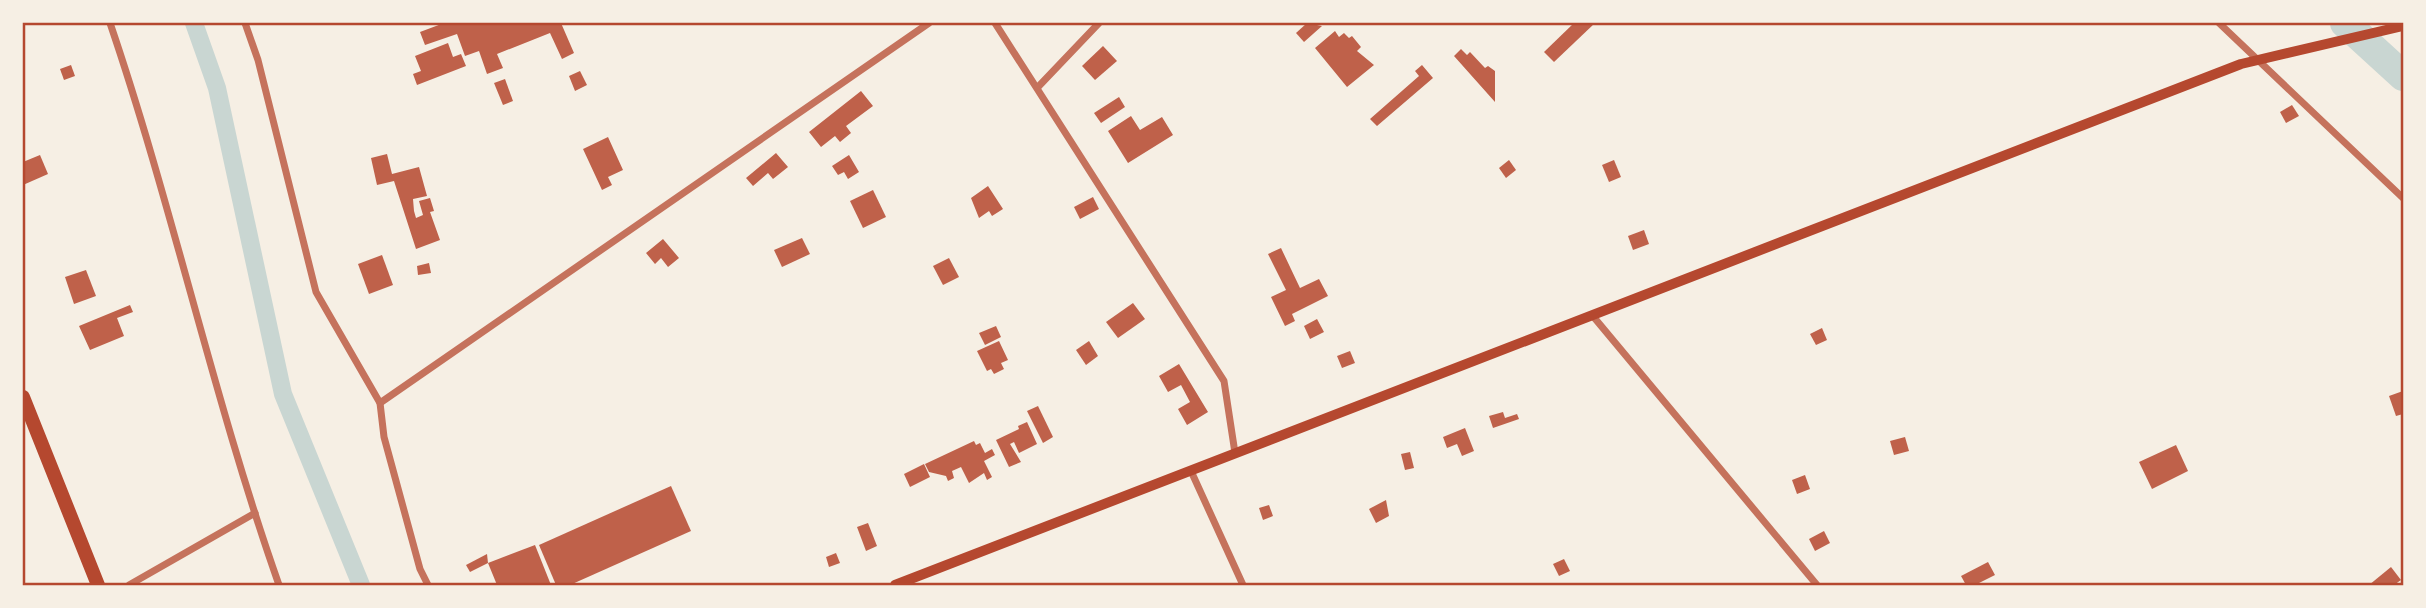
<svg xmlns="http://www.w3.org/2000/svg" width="2426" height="608" font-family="Roboto,sans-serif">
	<rect width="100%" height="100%" fill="#f6efe4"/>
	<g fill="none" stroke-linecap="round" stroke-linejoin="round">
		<!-- canal -->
		<path stroke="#c9d6d2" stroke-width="18" d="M194 23 217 88 283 394 361 585"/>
		<!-- river -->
		<path stroke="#c9d6d2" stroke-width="30" d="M2345 23 2403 76"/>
	</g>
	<!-- building -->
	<g fill="#bf614a">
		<path d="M444 23H561L574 53 562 59 550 33 497 54 503 68 487 74 479 51 465 56 457 34 425 45 420 32Z"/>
		<path d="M1307 23 1322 26 1304 42 1296 33Z"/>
		<path d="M1574 23H1595L1554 62 1544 52Z"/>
		<path d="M1335 31 1339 37 1344 33 1349 38 1352 36 1361 47 1357 51 1374 65 1347 87 1315 48Z"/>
		<path d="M448 43 453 57 461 54 466 66 417 85 413 74 421 71 415 56Z"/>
		<path d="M1103 46 1117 61 1095 80 1082 66Z"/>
		<path d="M1461 49 1467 55 1470 52 1485 68 1488 66 1495 71V102L1454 56Z"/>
		<path d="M71 65 75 76 64 80 60 69Z"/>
		<path d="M1422 65 1433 78 1377 126 1370 119 1419 76 1415 71Z"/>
		<path d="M580 71 587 85 575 91 569 76Z"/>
		<path d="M505 79 513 101 503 105 494 83Z"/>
		<path d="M861 91 873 106 846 126 851 133 840 142 835 136 821 147 809 132Z"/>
		<path d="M1119 97 1125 107 1101 123 1094 113Z"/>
		<path d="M2292 105 2299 116 2286 123 2280 112Z"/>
		<path d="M1131 116 1140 130 1162 117 1173 135 1128 163 1108 131Z"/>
		<path d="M608 137 623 170 608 177 612 185 602 190 583 149Z"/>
		<path d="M776 153 788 167 773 179 768 173 753 186 746 178Z"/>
		<path d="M387 154 392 174 419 167 427 196 413 199 414 211 416 218 423 215 419 201 430 198 434 211 430 212 440 240 416 249 394 181 377 185 371 158Z"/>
		<path d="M40 155 48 174 23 185V162Z"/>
		<path d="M849 155 859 172 848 179 844 172 838 175 832 166Z"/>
		<path d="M1509 160 1516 170 1506 178 1499 168Z"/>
		<path d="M1614 160 1621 177 1609 182 1602 165Z"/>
		<path d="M988 186 1003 209 992 216 989 211 979 218 971 198Z"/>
		<path d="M873 190 886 217 863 228 850 201Z"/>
		<path d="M1093 197 1099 209 1080 219 1074 207Z"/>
		<path d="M1644 230 1649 244 1633 250 1628 236Z"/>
		<path d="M802 238 810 254 782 267 774 250Z"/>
		<path d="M663 239 679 258 668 267 661 258 655 264 646 253Z"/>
		<path d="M1281 248 1300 288 1319 279 1328 296 1292 314 1295 321 1285 326 1271 297 1286 290 1268 254Z"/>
		<path d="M382 255 393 285 369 294 358 264Z"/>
		<path d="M949 258 959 277 943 285 933 266Z"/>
		<path d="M429 263 431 273 418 275 417 266Z"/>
		<path d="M86 270 96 296 74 304 65 277Z"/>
		<path d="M1133 303 1145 319 1118 338 1106 322Z"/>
		<path d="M130 305 133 312 117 318 124 336 90 350 79 326Z"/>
		<path d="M1317 319 1324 332 1310 339 1304 326Z"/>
		<path d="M996 326 1001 337 985 345 979 333Z"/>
		<path d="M1822 328 1827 340 1816 345 1810 334Z"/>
		<path d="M999 341 1008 360 1001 363 1004 369 994 374 991 369 987 371 977 351Z"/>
		<path d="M1089 341 1098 356 1086 365 1076 350Z"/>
		<path d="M1350 351 1355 363 1342 368 1337 356Z"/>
		<path d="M1179 364 1208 412 1187 425 1178 409 1190 402 1181 385 1168 392 1159 376Z"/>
		<path d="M2403 391V414L2396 416 2389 396Z"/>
		<path d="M1038 406 1053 437 1043 443 1027 411Z"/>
		<path d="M1503 412 1505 418 1517 414 1519 419 1493 428 1489 416Z"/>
		<path d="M1027 422 1037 444 1019 453 1014 442 1010 444 1021 462 1009 467 996 440 1019 429 1018 426Z"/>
		<path d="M1465 428 1474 451 1462 456 1457 444 1447 448 1443 437Z"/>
		<path d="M1905 437 1909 451 1894 455 1890 441Z"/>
		<path d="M974 441 976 445 980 443 985 453 992 449 995 455 984 461 992 477 987 480 984 473 969 483 961 467 952 471 954 478 948 481 946 476 929 472 925 464Z"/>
		<path d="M2176 445 2188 471 2152 489 2139 462Z"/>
		<path d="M1410 452 1414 468 1405 470 1401 454Z"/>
		<path d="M924 464 930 477 910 487 904 474Z"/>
		<path d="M1805 475 1810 489 1797 494 1792 480Z"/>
		<path d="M671 486 691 531 570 585H556L539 545Z"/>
		<path d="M1386 500 1389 516 1376 523 1369 509Z"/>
		<path d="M1269 505 1273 516 1263 520 1259 508Z"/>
		<path d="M868 523 877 546 866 551 857 527Z"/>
		<path d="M1824 531 1830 543 1815 551 1809 539Z"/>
		<path d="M535 545 551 585H497L488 563Z"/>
		<path d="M836 553 840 563 829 567 826 557Z"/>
		<path d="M487 554 488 563 470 572 466 565Z"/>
		<path d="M1564 559 1570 571 1559 576 1553 564Z"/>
		<path d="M1988 562 1995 575 1975 585H1966L1961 576Z"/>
		<path d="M2391 567 2401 580 2394 585H2369Z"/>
	</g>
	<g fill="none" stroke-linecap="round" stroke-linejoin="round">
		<!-- minor -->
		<g stroke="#c5725c" stroke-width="7">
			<path d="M110 23C173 208 214 401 279 585"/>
			<path d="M245 23 258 60 316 292 380 403 384 437 420 569 428 585"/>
			<path d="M995 23 1224 381 1235 453"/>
			<path d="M2219 23 2403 198"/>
			<path d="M1038 87 1099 23"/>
			<path d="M1592 315 1817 585"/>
			<path d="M380 403 929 23"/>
			<path d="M1191 471 1243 585"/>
			<path d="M129 585 255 513"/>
		</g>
		<!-- secondary -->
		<path stroke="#b5482f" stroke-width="10" d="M895 585 2241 64 2403 26"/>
		<!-- trunk -->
		<path stroke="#b5482f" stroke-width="14" d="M23 397 98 585"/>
	</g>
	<!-- border -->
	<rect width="2426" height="608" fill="none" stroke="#f6efe4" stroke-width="49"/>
	<rect x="24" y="24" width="2378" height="560" fill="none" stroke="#b5482f" stroke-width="2.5"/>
</svg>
